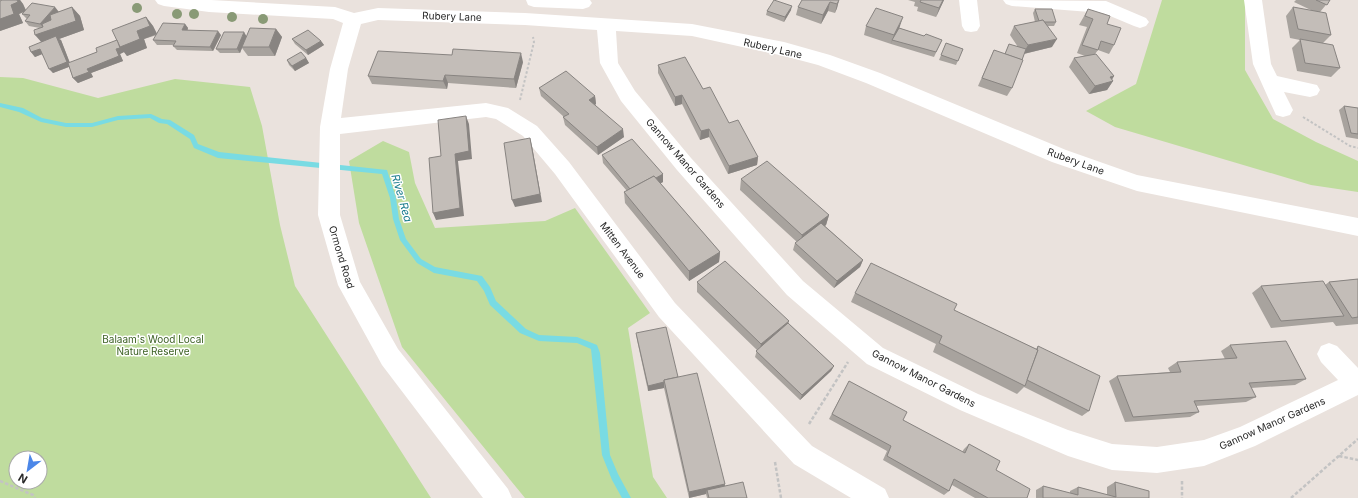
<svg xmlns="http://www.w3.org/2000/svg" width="1358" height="498" font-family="Inter,sans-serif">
	<rect width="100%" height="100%" fill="#eae2dd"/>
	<!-- green -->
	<g fill="#bfdc9e" fill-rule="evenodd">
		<path d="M1162 0H1245V70L1273 119 1316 142 1358 161V192L1311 185 1115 127 1086 111 1136 84Z"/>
		<path d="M0 77 23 78 98 98 175 79 250 87 262 126 280 225 295 286 431 498H0ZM16 458H40V482H16Z"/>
		<path d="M383 141 409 152 415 183 435 228 545 221 575 208 650 313 628 328 653 477 667 498H525L402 347 359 223 349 161Z"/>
	</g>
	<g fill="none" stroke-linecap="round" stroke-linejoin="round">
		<!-- stream -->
		<path fill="#79dbe3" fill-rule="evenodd" d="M0 103 23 108 42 118 66 123H92L118 116 151 114 162 119 170 120 194 135 198 144 219 152 387 170 396 198 399 219 406 239 421 259 435 267 482 276 490 287 496 301 526 329 539 335 577 337 597 345 600 353 610 455 618 474 631 498H622L612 480 602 455 591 349 577 343 539 341 520 333 490 305 484 291 477 281 434 273 417 263 400 240 393 219 390 198 382 174 218 158 194 148 190 139 167 124 159 123 150 118 118 120 92 127H66L41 122 19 112 0 107Z"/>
		<!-- path-far1 -->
		<g stroke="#c3c3c3" stroke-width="2" stroke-dasharray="2.5 2" stroke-linecap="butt">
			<path d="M520 100 534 42 533 37"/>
			<path d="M1303 117 1350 146 1358 148"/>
		</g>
		<!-- path -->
		<g stroke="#c3c3c3" stroke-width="2.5" stroke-dasharray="3.5 2" stroke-linecap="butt">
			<path d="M809 424 848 362"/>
			<path d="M1339 456 1358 460"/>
			<path d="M775 462 781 498"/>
			<path d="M0 481 33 495 35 498"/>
			<path d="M1182 481V498"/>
			<path d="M1291 498 1358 439"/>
		</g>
		<!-- minor -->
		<g fill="#fff" fill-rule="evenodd">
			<path d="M155 0H211L335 7 354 13 378 8 525 13 692 24 784 42 830 55 880 73 1066 150 1137 175 1358 218V236L1137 191 1052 162 866 83 818 65 784 56 692 36 616 31 618 63 635 91 691 158 803 281 883 348 978 394 1068 430 1112 444 1157 447 1204 440 1240 427 1338 380 1321 362 1317 354 1321 346 1329 343 1337 346 1358 368V395L1255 446 1204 466 1157 473 1112 470 1068 456 960 410 867 364 787 295 677 170 621 101 600 63 597 30 525 25 378 20 361 24 348 69 341 118 486 103 508 108 537 126 569 162 675 303 812 446 885 489 889 498H851L794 464 659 317 555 174 523 136 496 119 486 117 340 134V215L360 282 398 349 508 489 512 498H483L382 365 338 285 318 215 320 127 330 69 343 23 333 19 209 12 164 6 158 4Z"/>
			<path d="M526 0H590L592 3 589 7 583 9 534 7 528 5Z"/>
			<path d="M959 0H977L980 26 977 31 971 32 965 31 962 26Z"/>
			<path d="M1003 0 1106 1 1146 18 1149 22 1146 26 1140 28 1134 26 1103 13 1012 6 1006 4Z"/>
			<path d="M1244 0H1262L1271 64 1277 76 1317 85 1320 90 1317 95 1310 97 1284 92 1293 110 1290 115 1283 117 1276 115 1253 64Z"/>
		</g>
	</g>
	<!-- trees -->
	<g fill="#899a76">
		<circle cx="137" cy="8" r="5"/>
		<circle cx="177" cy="14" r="5"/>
		<circle cx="194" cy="14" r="5"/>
		<circle cx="232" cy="17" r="5"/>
		<circle cx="263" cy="19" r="5"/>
	</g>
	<!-- wall -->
	<g fill="#a8a39e">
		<path d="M2 0H20L23 4 26 10 59 12 72 7 80 16 84 30 59 39 61 40 70 63 97 52 117 40 146 17 153 26 157 34 185 24 188 28V30L221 35 213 51 177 50 173 46 174 45H157L153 40 157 35 144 39 147 48 127 56 124 52 120 54 123 61 91 73 93 77 78 83 73 78 69 67 53 73 42 54 35 57 31 52 41 42 40 28 29 26 25 21 27 19 22 14 23 12 19 14 23 23 0 31V1Z"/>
		<path d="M839 0 837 8 835 13 828 11 821 24 796 15 798 7Z"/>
		<path d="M908 0H944L936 17 917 11 918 7 914 6 915 2Z"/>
		<path d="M1296 0H1330L1320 12 1331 35 1323 43 1340 68 1331 77 1297 71 1292 48 1300 40 1290 38 1286 16 1293 7 1313 11 1294 2Z"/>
		<path d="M1035 9 1056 22 1054 26H1048L1052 47 1024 54 1012 88 1007 96 978 86 994 50 1005 54 1009 44 1018 47 1010 35 1014 26 1035 22 1033 13Z"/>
		<path d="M1088 9 1107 24 1114 45 1109 54 1098 50 1095 54 1114 76 1112 80 1113 81 1107 90 1089 94 1069 67 1074 58 1085 56 1077 53 1087 27 1079 25 1083 18Z"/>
		<path d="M791 10 784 22 766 15 767 11Z"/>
		<path d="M866 26H900L899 28 924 36 942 40 934 57 891 44 864 35Z"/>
		<path d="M276 29 282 37 275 56H248L242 48 240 53H220L216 49 247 36Z"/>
		<path d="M292 39 321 41 324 45 308 55 295 44Z"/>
		<path d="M946 43 963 49 956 65 939 60Z"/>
		<path d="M306 58 309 63 295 71 289 65 287 60Z"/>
		<path d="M523 62 516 88 448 83 447 89 372 84 368 76Z"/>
		<path d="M658 65 703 89 729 123 758 157 757 165 728 174 709 137 700 140 682 104 675 106 658 73Z"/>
		<path d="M539 88 595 96 596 104 595 105 624 137 598 155 565 125 563 117H564L541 96Z"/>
		<path d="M1344 106 1358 108V139L1346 137 1339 110Z"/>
		<path d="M602 155 663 174V182L660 183 720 252 719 262 689 281 625 203 624 192 627 191 603 163Z"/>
		<path d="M741 179 829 215 826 225 825 226 863 260 860 267 834 288 793 250 795 243 797 242 740 190Z"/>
		<path d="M1358 279V324L1336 326 1333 322 1271 328 1252 293 1261 286 1325 285 1329 282Z"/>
		<path d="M697 282 789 321 788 323 834 366 831 371 800 400 755 357 757 350 697 292Z"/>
		<path d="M855 293 954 310 1036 349 1038 346 1089 411 1082 416 1024 387 1017 394 933 352 936 344 851 302Z"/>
		<path d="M636 333 678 377 725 484V486L747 498H707L706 494 689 498 664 388 648 391 637 340Z"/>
		<path d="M1230 345 1306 379 1295 385 1251 388 1256 397 1246 402 1196 406 1199 412 1190 417 1125 422 1109 381 1117 376 1170 372 1168 368 1177 362 1225 359 1221 351Z"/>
		<path d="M849 381 903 420 962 452 964 449 969 444 996 470 1027 498H975L952 485 949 491 944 495 883 460 887 451 829 419Z"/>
		<path d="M1115 482 1149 498H1036V490L1043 486 1070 493V491L1078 487 1107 495V487Z"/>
	</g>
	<!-- shaded-wall -->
	<g fill="#888481">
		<path d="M17 0H20L23 4 26 11 19 14 23 23 0 31V19L11 5Z"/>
		<path d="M839 0 837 8 835 13 837 4Z"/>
		<path d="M943 0H944L936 17 939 8Z"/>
		<path d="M830 2 828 11 821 24 823 15Z"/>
		<path d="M792 6 791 10 784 22 785 17Z"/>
		<path d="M55 7 59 12 44 28 40 24Z"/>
		<path d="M72 7 80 16 84 30 59 39 61 40 71 66 53 73 49 69 43 44 35 35Z"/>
		<path d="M146 17 153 26 157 34 144 39 147 48 127 56 124 52 120 54 123 61 91 73 93 77 78 83 73 78 120 47 137 31Z"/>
		<path d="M903 17 900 26 893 40H892L891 44 894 35Z"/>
		<path d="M185 24 188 28 185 34 182 30Z"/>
		<path d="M276 29 282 37 275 56 269 47Z"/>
		<path d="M218 31 221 35 213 51 210 47Z"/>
		<path d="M244 32 247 37 242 47V48L240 53 237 49Z"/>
		<path d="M1057 39 1052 47 1023 54 1028 45Z"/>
		<path d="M321 41 324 45 308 55 306 50Z"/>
		<path d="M40 49 45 53 35 57 31 52Z"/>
		<path d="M521 53 523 62 516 88 514 79Z"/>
		<path d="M306 58 309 63 295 71 292 66Z"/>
		<path d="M445 75 448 83 447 89 443 81Z"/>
		<path d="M1114 76 1110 82 1113 81 1107 90 1089 94 1095 86 1110 77Z"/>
		<path d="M682 95V104L675 106V97Z"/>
		<path d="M595 96 596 104 591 108 589 100Z"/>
		<path d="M466 116 469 124 472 159 458 161 464 216 436 220 433 213 455 154Z"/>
		<path d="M623 129 624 137 598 155 597 147Z"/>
		<path d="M709 129V137L700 140 701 131Z"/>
		<path d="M530 138 532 146 542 202 515 207 512 200Z"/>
		<path d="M758 157 757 165 728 174 729 166Z"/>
		<path d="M663 174V182L633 199 632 191Z"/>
		<path d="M829 215 826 225 800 245 802 235Z"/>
		<path d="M720 252 719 262 689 281V271Z"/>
		<path d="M863 260 860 267 834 288 837 281Z"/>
		<path d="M789 321 786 329 759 353 761 344Z"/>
		<path d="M834 366 831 371 800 400 802 395Z"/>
		<path d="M664 382V388L648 391V386Z"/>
		<path d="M725 484 724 490H707L706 494 689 498V492Z"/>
	</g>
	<!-- building -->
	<g fill="#c3bdb8" stroke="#888481">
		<path d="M2 0H17L18 2 11 5 14 14 0 19V1Z"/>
		<path d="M774 0 792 6 785 17 767 11Z"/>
		<path d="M802 0H839L837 4 830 2 823 15 798 7Z"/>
		<path d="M921 0H943L939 8 920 2Z"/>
		<path d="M1316 0H1330L1327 5Z"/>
		<path d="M32 3 55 7 40 24 25 21 30 15 22 14Z"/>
		<path d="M72 7 76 21 35 35 34 30 43 27 42 24 51 20 50 15Z"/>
		<path d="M1293 7 1326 13 1331 35 1298 29Z"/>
		<path d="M876 8 903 17 894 35 866 26Z"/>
		<path d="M1035 9H1052L1056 22H1044L1043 20 1039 21Z"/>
		<path d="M1088 9 1110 16 1107 24 1121 28 1114 45 1101 41 1098 50 1082 45 1093 19 1085 16Z"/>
		<path d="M146 17 150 26 137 31 140 39 120 47 112 30Z"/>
		<path d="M1043 20 1057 39 1028 45 1014 26Z"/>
		<path d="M163 23 185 24 182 30 218 31 210 47 173 46 176 41 153 40Z"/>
		<path d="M250 28 276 29 269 47H242Z"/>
		<path d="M899 28 924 36 926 34 942 40 936 52 892 40Z"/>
		<path d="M308 30 321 41 306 50 292 39Z"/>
		<path d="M224 32H244L237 49H216Z"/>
		<path d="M56 36 67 62 49 69 40 49 31 52 29 47Z"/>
		<path d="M1300 39 1333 45 1340 68 1305 63Z"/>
		<path d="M117 40 120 48 116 49 119 56 87 69 89 72 73 78 68 63 97 52 96 48Z"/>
		<path d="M946 43 963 49 958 61 941 55Z"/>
		<path d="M1009 44 1026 49 1022 60 1005 54Z"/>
		<path d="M453 49 521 53 514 79 445 75 443 81 368 76 378 51 452 55Z"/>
		<path d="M994 50 1023 60 1012 88 982 78Z"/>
		<path d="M301 52 306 58 292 66 287 60Z"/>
		<path d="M1096 54 1114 76 1110 77 1113 81 1095 86 1074 58Z"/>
		<path d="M685 57 703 89 710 87 729 123 738 120 758 157 729 166 709 129 701 131 682 95 675 97 658 65Z"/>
		<path d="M566 71 595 96 589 100 623 129 597 147 563 117 569 114 539 88Z"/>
		<path d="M1344 106 1358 108V134L1351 133Z"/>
		<path d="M466 116 469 151 455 154 460 208 433 213 429 158 441 156 438 120Z"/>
		<path d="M530 138 540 194 512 200 504 143Z"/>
		<path d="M632 139 663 174 656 178 654 176 630 189 602 155Z"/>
		<path d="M767 161 829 215 802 235 741 179Z"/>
		<path d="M654 176 720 252 689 271 624 192Z"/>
		<path d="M821 223 863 260 837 281 795 243Z"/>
		<path d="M725 261 789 321 761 344 697 282Z"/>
		<path d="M871 263 957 304 954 310 1038 350 1025 386 939 343 942 336 855 293Z"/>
		<path d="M1358 279V317L1352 318 1329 282Z"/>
		<path d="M1323 281 1344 316 1281 321 1261 286Z"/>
		<path d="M788 323 834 366 802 395 756 351Z"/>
		<path d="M666 327 678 377 664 380V382L648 386 636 333Z"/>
		<path d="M1286 341 1306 379 1249 383 1256 397 1194 401 1199 412 1133 417 1117 376 1181 372 1177 362 1237 358 1230 345Z"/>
		<path d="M1038 346 1100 376 1089 411 1027 380 1038 350H1037Z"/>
		<path d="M697 373 725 484 689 492 664 380Z"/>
		<path d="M849 381 907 412 903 420 965 453 969 444 1000 461 996 470 1030 489 1027 498H988L954 479 949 491 887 456 891 446 832 414Z"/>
		<path d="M743 482 747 498H709L707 490Z"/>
		<path d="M1115 482 1149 491V498H1043V486L1078 495V487L1116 497Z"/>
	</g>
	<g text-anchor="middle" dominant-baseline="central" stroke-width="3" stroke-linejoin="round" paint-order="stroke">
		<!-- street labels -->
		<g font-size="10" fill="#292929" stroke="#fff">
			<text transform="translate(452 16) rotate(2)">Rubery Lane</text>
			<text transform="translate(773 48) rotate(13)">Rubery Lane</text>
			<text transform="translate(1076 161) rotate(20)">Rubery Lane</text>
			<text transform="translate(686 163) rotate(49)">Gannow Manor Gardens</text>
			<text transform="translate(623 250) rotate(53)">Mitten Avenue</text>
			<text transform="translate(342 257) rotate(73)">Ormond Road</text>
			<text transform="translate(924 378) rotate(27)">Gannow Manor Gardens</text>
			<text transform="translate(1272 423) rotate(-24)">Gannow Manor Gardens</text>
		</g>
		<!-- park labels -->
		<g font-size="10" fill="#3a5f21" stroke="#fff">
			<text x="153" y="339">Balaam's Wood Local<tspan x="153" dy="12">Nature Reserve</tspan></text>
		</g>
		<!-- water labels -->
		<g font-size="11" font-style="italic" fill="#1a7c8d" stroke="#fff">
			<text transform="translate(402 198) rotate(74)">River Rea</text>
		</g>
	</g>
	<!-- north arrow -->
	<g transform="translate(28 470) rotate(211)"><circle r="19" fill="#ffffff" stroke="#a9a9a9"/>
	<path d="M0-3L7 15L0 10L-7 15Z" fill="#4c87e8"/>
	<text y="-6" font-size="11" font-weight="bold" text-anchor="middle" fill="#292929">N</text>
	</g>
</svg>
